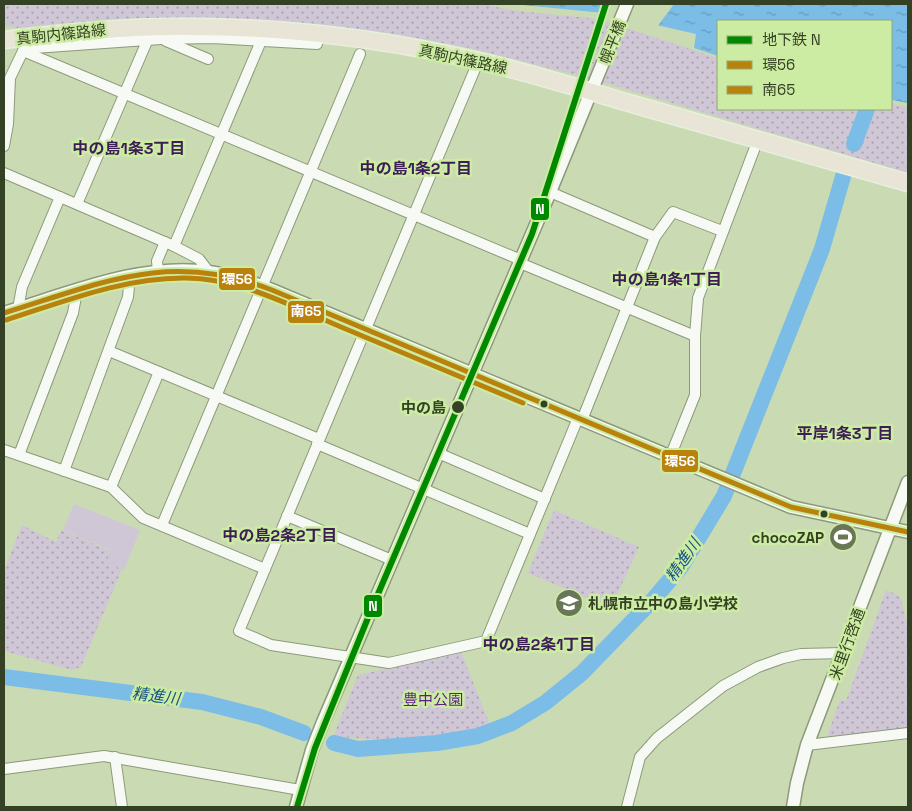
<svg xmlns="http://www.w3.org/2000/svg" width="912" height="811" font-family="'Space Grotesk','Noto Sans JP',sans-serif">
	<defs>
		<pattern id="grass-dots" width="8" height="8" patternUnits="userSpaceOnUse" patternTransform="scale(1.25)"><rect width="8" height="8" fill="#cfc6d6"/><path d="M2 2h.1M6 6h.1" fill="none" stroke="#a9a2ad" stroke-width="1.8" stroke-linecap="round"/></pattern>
		<pattern id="water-ripples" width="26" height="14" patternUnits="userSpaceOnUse" patternTransform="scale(1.25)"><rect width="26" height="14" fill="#7bbde6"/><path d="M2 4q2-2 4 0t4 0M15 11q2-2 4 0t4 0" fill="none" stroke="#669bba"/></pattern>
	</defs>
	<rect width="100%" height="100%" fill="#cadbb4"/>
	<!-- grass -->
	<g fill="url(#grass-dots)">
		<path d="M4 4H480L519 11 599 19 718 58V109H891V103L908 108V173L581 76 469 48 382 32 209 17 113 19 17 28 4 25Z"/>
		<path d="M554 510 639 547 611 608 528 573Z"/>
		<path d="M22 525 56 542 61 530 111 551 107 563 122 569 81 667 71 670 4 651V570Z"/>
		<path d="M886 590 900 596 908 626V728L829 737 828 734 840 700 846 701Z"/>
		<path d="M461 652 490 725 445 739 408 741 333 737 358 675Z"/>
	</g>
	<!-- garden -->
	<path fill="#cfc6d6" d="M74 504 140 530 124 570 106 563 111 550 63 530Z"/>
	<!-- water -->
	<path fill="url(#water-ripples)" d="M512 4H908V103L891 100V21H718V56L694 48 696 34 604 13Z"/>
	<!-- pier -->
	<path fill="#cadbb4" d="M610 4H674L657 27 605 15Z"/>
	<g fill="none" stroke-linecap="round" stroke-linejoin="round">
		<!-- river -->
		<g stroke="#7bbde6" stroke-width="16">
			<path d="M854 144 867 109"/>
			<path d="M4 677 202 702 261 717 304 733"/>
			<path d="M334 743 358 749 437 743 478 736 512 723 545 703 582 673 651 602 681 567 724 496 822 249 844 173"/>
		</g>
		<!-- minor casing -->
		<g stroke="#8c997a" stroke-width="12">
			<g id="minor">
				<path d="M166 41 208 59"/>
				<path d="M23 51 34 48 161 39 212 38 317 44"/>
				<path d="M475 69 239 631 271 645 389 663 486 641 578 418"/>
				<path d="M4 146 8 124 10 78 23 51 521 260"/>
				<path d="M4 173 174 246"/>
				<path d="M550 192 655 237"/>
				<path d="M77 204 148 39"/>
				<path d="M520 263 695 336"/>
				<path d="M158 271 157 261 165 242"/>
				<path d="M209 272 199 259 174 246 261 41"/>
				<path d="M18 309 22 287 60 197"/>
				<path d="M109 351 319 439"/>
				<path d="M582 420 655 237 673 212 722 231"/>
				<path d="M317 444 530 534"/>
				<path d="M4 450 111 487 143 518 265 569"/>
				<path d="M438 453 545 499"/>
				<path d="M19 455 73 313 77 291"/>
				<path d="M670 457 695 395V336L698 298 754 150"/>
				<path d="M64 471 128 297 130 276"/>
				<path d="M111 487 159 372"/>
				<path d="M287 516 392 560"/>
				<path d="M162 525 360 54"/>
				<path d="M807 745 908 733"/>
				<path d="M115 757 122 807"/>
				<path d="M4 769 104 756 300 790"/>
				<path d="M627 807 640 757 657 738 723 686 758 667 783 658 801 654 844 653"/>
			</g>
		</g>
		<!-- tertiary casing -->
		<g stroke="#8c997a" stroke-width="15">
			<g id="tertiary">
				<path d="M4 313C68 294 142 262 209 272 231 275 252 282 272 290L791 507 908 532"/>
				<path d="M296 807 312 750 323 722 550 192 627 4"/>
				<path d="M793 807 797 783 807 745 908 482"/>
			</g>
		</g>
		<!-- primary casing -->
		<g stroke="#e7efdd" stroke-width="19">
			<path id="primary" d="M4 40C61 33 118 27 175 27 276 26 381 38 479 61 532 73 584 90 636 105 727 131 817 157 908 183"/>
		</g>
		<!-- minor -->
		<use href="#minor" stroke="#f7faf4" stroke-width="10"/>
		<!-- tertiary -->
		<use href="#tertiary" stroke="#f7faf4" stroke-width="12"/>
		<!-- primary -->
		<use href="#primary" stroke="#e8e4d6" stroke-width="16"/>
		<!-- bus-1 casing -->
		<g stroke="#cdeca3" stroke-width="9">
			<path id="bus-1" d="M4 313C102 283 170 250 272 290L791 507 908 532"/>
		</g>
		<!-- bus-2 casing -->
		<g stroke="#cdeca3" stroke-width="9">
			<path id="bus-2" d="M6 320C63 302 122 278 183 278 238 277 291 306 341 327 402 352 462 378 523 403"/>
		</g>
		<!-- bus-1 -->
		<use href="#bus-1" stroke="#b8820d" stroke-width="5"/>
		<!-- bus-2 -->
		<use href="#bus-2" stroke="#b8820d" stroke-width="5"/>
		<!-- metro-1 casing -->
		<g stroke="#cdeca3" stroke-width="10">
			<path id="metro-1" d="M297 807 315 748 372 608 532 234 606 4"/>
		</g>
		<!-- metro-1 -->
		<use href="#metro-1" stroke="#080" stroke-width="6"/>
	</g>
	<!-- icons -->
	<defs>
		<g id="stadium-disc" transform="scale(1.4375)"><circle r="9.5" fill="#697756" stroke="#cdeca3"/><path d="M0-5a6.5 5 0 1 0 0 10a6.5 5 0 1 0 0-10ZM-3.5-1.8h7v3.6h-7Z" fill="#fff"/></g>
		<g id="school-disc" transform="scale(1.4375)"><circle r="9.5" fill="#697756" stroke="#cdeca3"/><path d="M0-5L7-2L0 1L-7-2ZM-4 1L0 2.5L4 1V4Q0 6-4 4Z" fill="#fff"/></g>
	</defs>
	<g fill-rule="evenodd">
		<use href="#stadium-disc" x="843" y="537"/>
		<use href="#school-disc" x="569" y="603"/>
	</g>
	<!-- markers -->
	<g fill="#354124" stroke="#cdeca3" stroke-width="2">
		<circle cx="544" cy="404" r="4.5"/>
		<circle cx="458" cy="407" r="7"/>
		<circle cx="824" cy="514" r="4.5"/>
	</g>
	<g text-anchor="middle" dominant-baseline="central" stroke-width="5" stroke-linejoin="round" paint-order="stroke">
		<!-- street labels -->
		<g font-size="15" fill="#354124" stroke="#cdeca3">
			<text transform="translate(61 34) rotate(-6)">真駒内篠路線</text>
			<text transform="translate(612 42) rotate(-68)">幌平橋</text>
			<text transform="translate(463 59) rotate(12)">真駒内篠路線</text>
			<text transform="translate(847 644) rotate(-70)">米里行啓通</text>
		</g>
		<!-- stop labels -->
		<g font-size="15" font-weight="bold" fill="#354124" stroke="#cdeca3" text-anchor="end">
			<text x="446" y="407">中の島</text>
		</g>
		<!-- poi labels -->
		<g font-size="15" font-weight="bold" fill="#354124" stroke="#cdeca3" text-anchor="end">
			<text x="824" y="537">chocoZAP</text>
			<text x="588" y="603" text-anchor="start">札幌市立中の島小学校</text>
		</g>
		<!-- park labels -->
		<g font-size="15" fill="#5d1d89" stroke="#cdeca3">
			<text x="433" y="699">豊中公園</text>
		</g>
		<!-- neighbourhood labels -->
		<g font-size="16" font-weight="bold" fill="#3c1d55" stroke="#cdeca3">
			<text x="129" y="148">中の島1条3丁目</text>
			<text x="416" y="168">中の島1条2丁目</text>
			<text x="667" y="279">中の島1条1丁目</text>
			<text x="845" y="433">平岸1条3丁目</text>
			<text x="280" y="535">中の島2条2丁目</text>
			<text x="539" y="644">中の島2条1丁目</text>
		</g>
		<!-- water labels -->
		<g font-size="16" font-style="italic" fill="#165585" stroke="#cdeca3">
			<text transform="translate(683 560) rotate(-55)">精進川</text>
			<text transform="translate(156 696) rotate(7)">精進川</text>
		</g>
	</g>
	<g stroke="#cdeca3" stroke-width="2">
		<rect x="530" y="197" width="20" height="24" rx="5" fill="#080"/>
		<rect x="218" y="267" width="38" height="24" rx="5" fill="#b8820d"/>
		<rect x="287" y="300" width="38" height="24" rx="5" fill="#b8820d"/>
		<rect x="661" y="449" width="38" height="24" rx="5" fill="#b8820d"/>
		<rect x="363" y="594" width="20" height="24" rx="5" fill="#080"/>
	</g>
	<g font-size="14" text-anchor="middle" font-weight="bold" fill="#fff">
		<text x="540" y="214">N</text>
		<text x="237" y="284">環56</text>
		<text x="306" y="316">南65</text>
		<text x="680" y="466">環56</text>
		<text x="373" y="611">N</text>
	</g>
	<!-- border -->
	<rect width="912" height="811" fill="none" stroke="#354124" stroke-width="10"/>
	<!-- legend -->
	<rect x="717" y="20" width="175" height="90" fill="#cdeca3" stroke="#90a870"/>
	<rect x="727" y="36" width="25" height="8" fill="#008800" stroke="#90a870"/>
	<text x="762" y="45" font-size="15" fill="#354124">地下鉄 N</text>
	<rect x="727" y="61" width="25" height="8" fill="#b8820d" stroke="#90a870"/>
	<text x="762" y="70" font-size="15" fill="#354124">環56</text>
	<rect x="727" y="86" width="25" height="8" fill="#b8820d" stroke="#90a870"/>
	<text x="762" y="95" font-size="15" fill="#354124">南65</text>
</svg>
